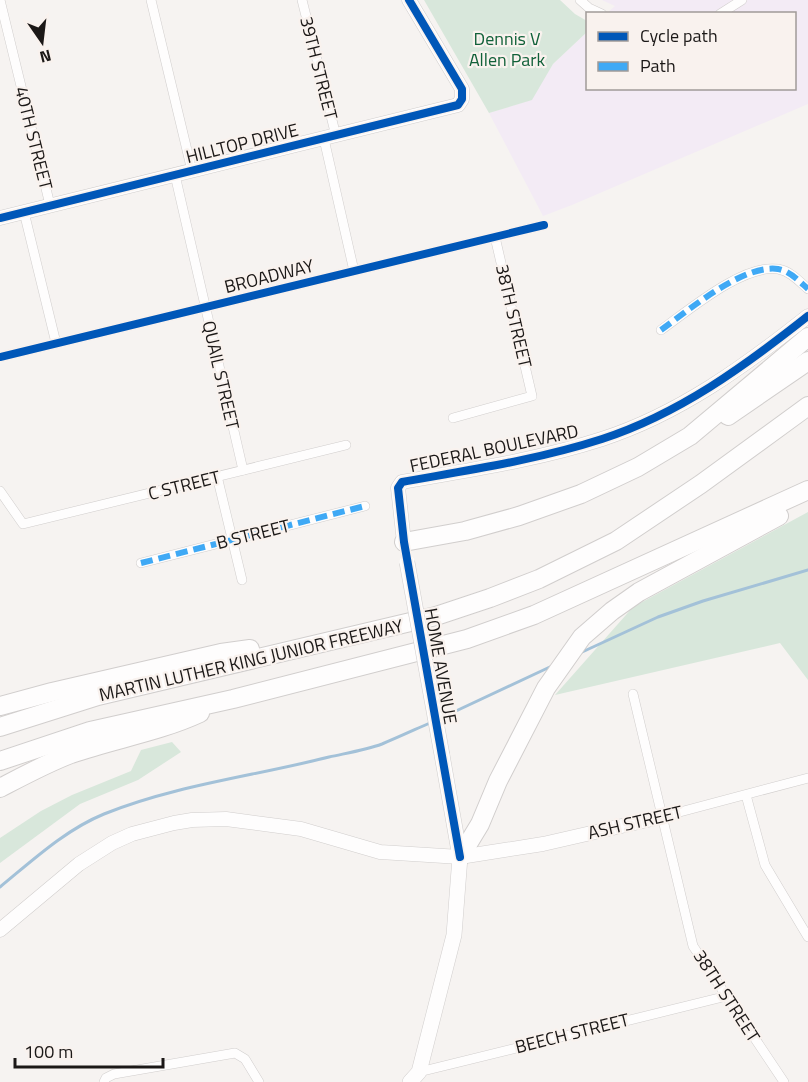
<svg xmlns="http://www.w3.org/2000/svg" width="808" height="1082" font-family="'Titillium Web',sans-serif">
	<rect width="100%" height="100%" fill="#f6f3f1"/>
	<!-- commercial -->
	<path fill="#f3ebf5" d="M602 0H808V104L572 205 543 216 489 113 531 100 553 64 587 32 588 88H794V14L607 13 615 6Z"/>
	<!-- green -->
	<g fill="#d8e7db">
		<path d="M424 0H560L575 14 587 21V32L553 64 532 100 489 113Z"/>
		<path d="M808 512V680L780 643 555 695 633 607Z"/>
		<path d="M172 742 181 752 138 780 80 804 0 863V838L41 811 72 795 131 771 141 750Z"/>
	</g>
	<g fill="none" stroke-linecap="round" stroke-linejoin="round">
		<!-- stream -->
		<g stroke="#a3c1d8" stroke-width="3">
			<path d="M580 653 658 617 703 601 808 570"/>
			<path d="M441 718 552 666"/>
			<path d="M0 887C33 860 65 830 104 814 176 785 255 776 329 757 347 753 366 750 382 744 399 737 416 729 432 722"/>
		</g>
		<!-- street casing -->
		<g stroke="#d1cecd" stroke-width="10">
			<g id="street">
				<path d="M0 0 50 205"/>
				<path d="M151 0 192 171"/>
				<path d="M302 0 336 136"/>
				<path d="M580 0 589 8 602 14"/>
				<path d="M720 14 742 0"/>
				<path d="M324 139 354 271"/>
				<path d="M175 175 243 470"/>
				<path d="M24 212 56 343"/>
				<path d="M661 330C689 310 743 264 778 269 790 271 799 281 808 289"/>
				<path d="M0 357 544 225"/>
				<path d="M453 418 532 396 495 237"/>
				<path d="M217 476 242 580"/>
				<path d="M0 491 23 524 346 445"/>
				<path d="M141 563 365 506"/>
				<path d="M633 694 693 946 784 1082"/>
				<path d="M746 795 765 865 808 937"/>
				<path d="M661 817 808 778"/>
				<path d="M419 1072 727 996"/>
				<path d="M104 1082 106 1078 114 1074 235 1053 245 1059 259 1082"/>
			</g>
		</g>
		<!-- secondary casing -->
		<g stroke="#d1cecd" stroke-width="15">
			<g id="secondary">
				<path d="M0 218 458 105 462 99V89L409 0"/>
				<path d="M404 542 398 488 402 482C469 470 537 460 602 439 679 414 745 366 808 316"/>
				<path d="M0 930 79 864 112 843 132 834 174 823 192 820 226 819 301 829 380 852 460 857 543 844 661 817"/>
			</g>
		</g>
		<!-- primary casing -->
		<g stroke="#d1cecd" stroke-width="16">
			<path id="primary" d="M410 1082 419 1072 454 935 460 857 442 755"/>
		</g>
		<!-- highway casing -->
		<g stroke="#d1cecd" stroke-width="20">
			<g id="highway">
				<path d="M728 416 808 361"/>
				<path d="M404 542 465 531 519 516 581 494 638 467 690 436 808 337"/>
				<path d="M0 706 52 692 221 653 250 649"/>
				<path d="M0 727 98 696 436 616 490 598 539 579 616 541 701 484 808 406"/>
				<path d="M0 761 90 731 233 699 467 639 534 615 808 490"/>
				<path d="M0 788C23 776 47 763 71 754 114 739 159 732 200 713"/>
				<path d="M460 857 480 824 498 781 546 688 582 637 612 611 639 592 779 516"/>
			</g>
		</g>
		<!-- street -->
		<use href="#street" stroke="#fefdfd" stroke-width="9"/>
		<!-- secondary -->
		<use href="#secondary" stroke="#fefdfd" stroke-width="14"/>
		<!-- primary -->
		<use href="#primary" stroke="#fefdfd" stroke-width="15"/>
		<!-- highway -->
		<use href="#highway" stroke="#fefdfd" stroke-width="18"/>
		<!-- primary-bridge casing -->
		<g stroke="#d1cecd" stroke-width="16" stroke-linecap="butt">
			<path id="primary-bridge" d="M407 562 442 755"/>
		</g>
		<!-- primary-bridge -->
		<use href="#primary-bridge" stroke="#fefdfd" stroke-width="15"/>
		<!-- quiet -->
		<g stroke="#3fa9f5" stroke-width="6" stroke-dasharray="12 6" stroke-linecap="butt">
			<path d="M661 330C689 310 743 264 778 269 790 271 799 281 808 289"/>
			<path d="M141 563 365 506"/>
		</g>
		<!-- cycleway casing -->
		<g stroke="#f9f2ee" stroke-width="11">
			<g id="cycleway">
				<path d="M0 218 458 105 462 99V89L409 0"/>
				<path d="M0 357 544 225"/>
				<path d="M460 857 404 542 398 488 402 482C469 470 537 460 602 439 679 414 745 366 808 316"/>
			</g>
		</g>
		<!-- cycleway -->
		<use href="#cycleway" stroke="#0057b8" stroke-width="8"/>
	</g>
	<g text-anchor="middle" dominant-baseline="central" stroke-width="4.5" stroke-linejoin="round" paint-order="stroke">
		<!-- park labels -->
		<g font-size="18" fill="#116139" stroke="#f9f2ee">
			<text x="507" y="38">Dennis V<tspan x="507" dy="21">Allen Park</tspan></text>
		</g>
		<!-- street labels -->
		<g font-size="18" fill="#1b1817" stroke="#f9f2ee">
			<text transform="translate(319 68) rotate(76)">39TH STREET</text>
			<text transform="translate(34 138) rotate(76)">40TH STREET</text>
			<text transform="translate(242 143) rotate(-14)">HILLTOP DRIVE</text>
			<text transform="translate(269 276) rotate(-14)">BROADWAY</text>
			<text transform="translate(514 316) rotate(77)">38TH STREET</text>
			<text transform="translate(221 375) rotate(77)">QUAIL STREET</text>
			<text transform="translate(494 448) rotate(-12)">FEDERAL BOULEVARD</text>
			<text transform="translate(184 485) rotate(-14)">C STREET</text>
			<text transform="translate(253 534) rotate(-14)">B STREET</text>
			<text transform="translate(251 660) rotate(-13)">MARTIN LUTHER KING JUNIOR FREEWAY</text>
			<text transform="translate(441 666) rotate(80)">HOME AVENUE</text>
			<text transform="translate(635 822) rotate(-13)">ASH STREET</text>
			<text transform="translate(727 996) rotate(57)">38TH STREET</text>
			<text transform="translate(572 1033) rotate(-14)">BEECH STREET</text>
		</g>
	</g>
	<!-- legend -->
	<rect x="586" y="12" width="210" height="78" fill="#f9f2ee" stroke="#a09b98" stroke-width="1.5"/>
	<rect x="598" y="32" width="30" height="9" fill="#0057b8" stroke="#a09b98" stroke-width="1.5"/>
	<text x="640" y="42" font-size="18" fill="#1b1817">Cycle path</text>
	<rect x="598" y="62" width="30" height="9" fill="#3fa9f5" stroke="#a09b98" stroke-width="1.5"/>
	<text x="640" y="72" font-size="18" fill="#1b1817">Path</text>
	<!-- north arrow -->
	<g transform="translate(42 42) rotate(166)" stroke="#f9f2ee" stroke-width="4.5" paint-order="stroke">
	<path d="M0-4.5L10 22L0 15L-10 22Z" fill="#1b1817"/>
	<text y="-9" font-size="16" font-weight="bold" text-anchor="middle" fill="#1b1817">N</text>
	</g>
	<!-- scale -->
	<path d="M15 1058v9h148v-9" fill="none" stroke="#1b1817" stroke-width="3"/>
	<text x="24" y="1058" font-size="18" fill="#1b1817" stroke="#f9f2ee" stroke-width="4.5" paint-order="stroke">100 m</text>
</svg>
